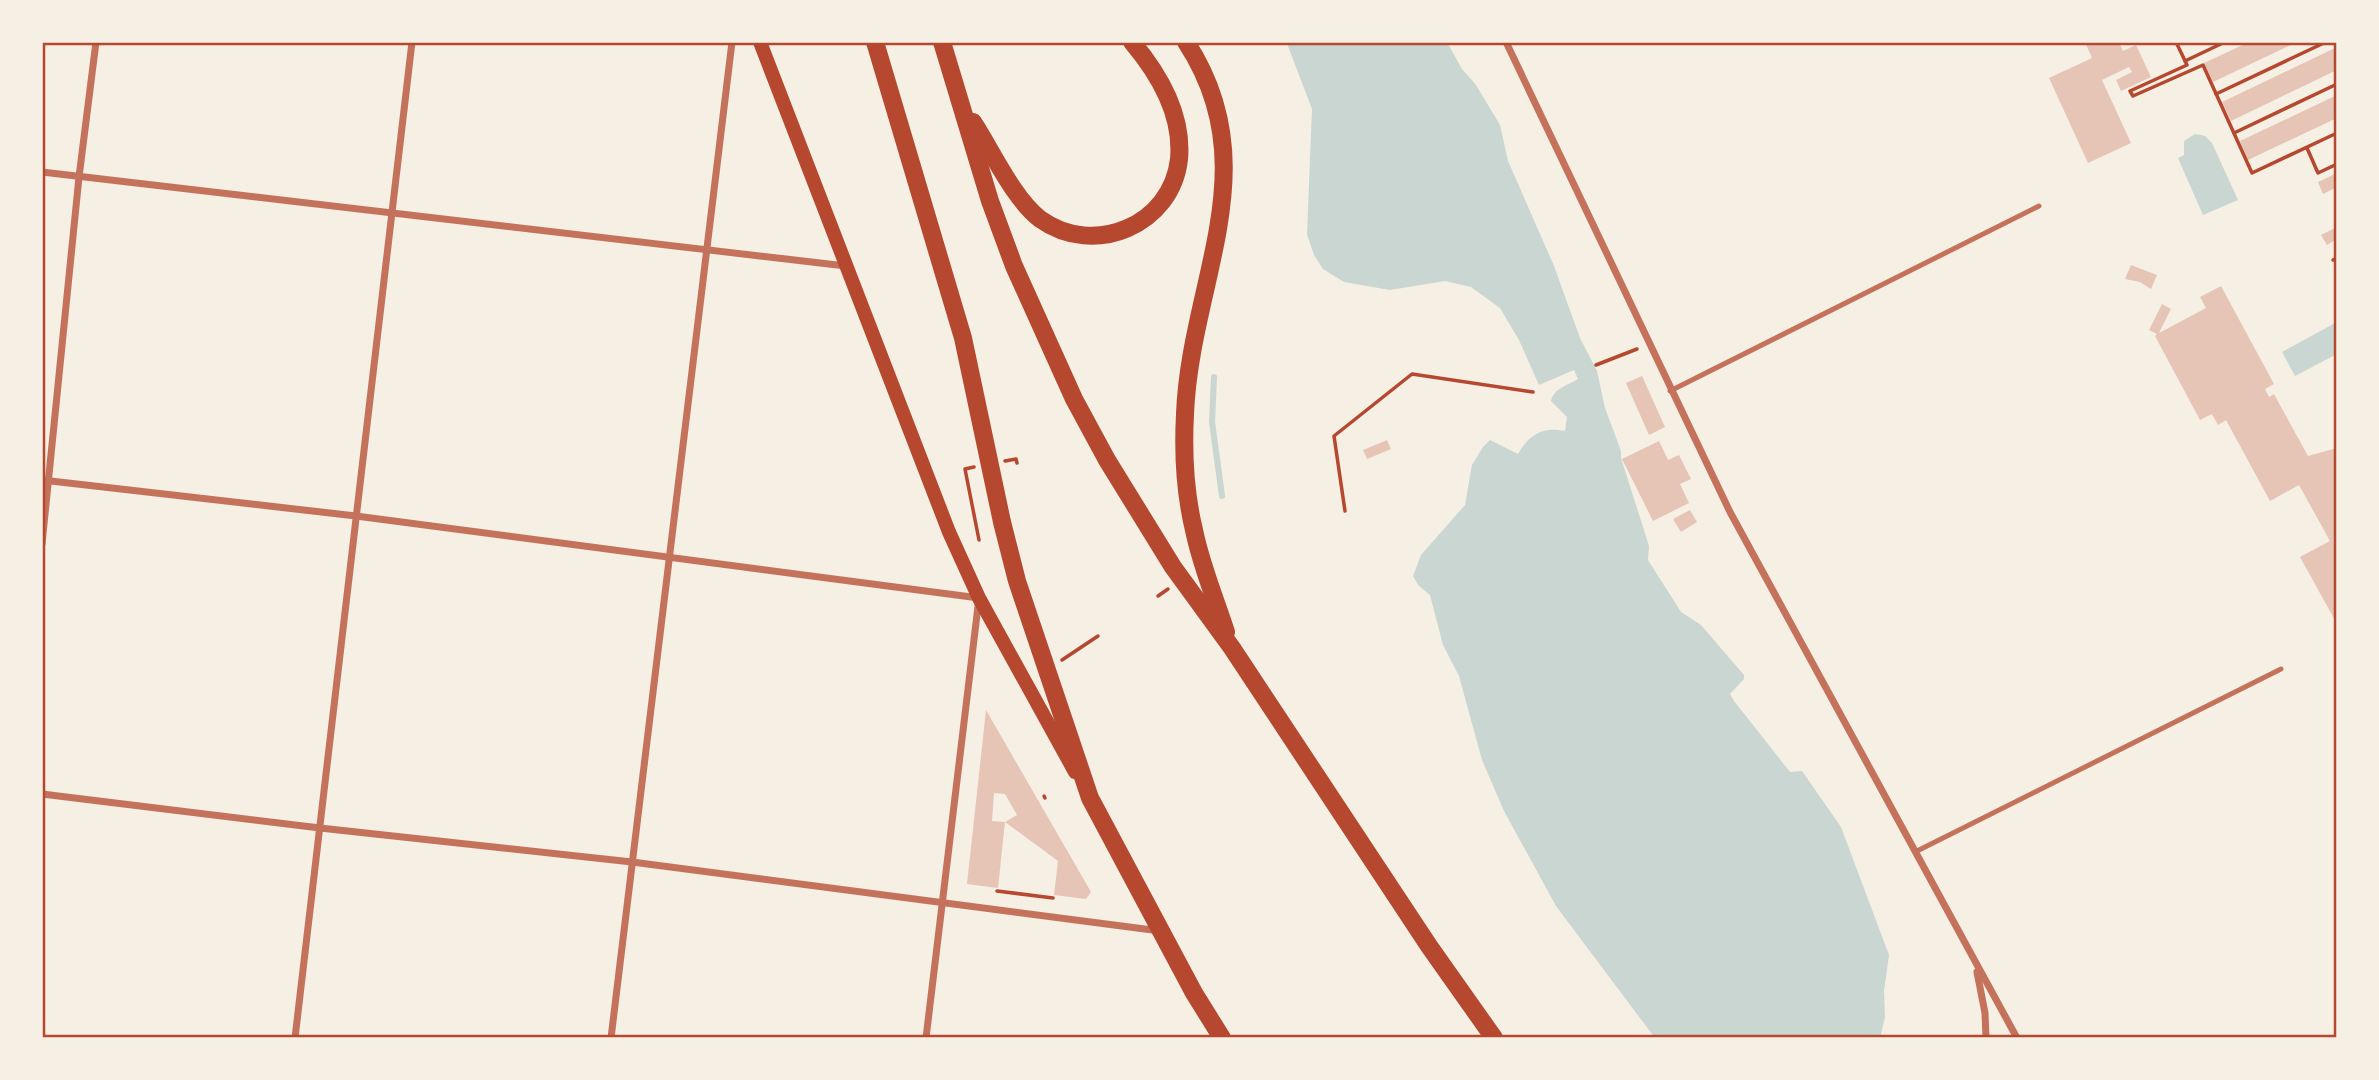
<svg xmlns="http://www.w3.org/2000/svg" width="2379" height="1080" font-family="Mulish,sans-serif">
	<rect width="100%" height="100%" fill="#f6efe4"/>
	<!-- water -->
	<g fill="#c9d6d2">
		<path d="M1288 42H1447L1462 69 1476 85 1500 125 1508 161 1554 266 1580 338 1597 371 1605 408 1621 451V458L1649 546 1648 560 1681 612 1701 625 1744 675V679L1730 694 1734 701 1790 772 1802 771 1841 827 1889 955 1884 991 1885 1017 1880 1038H1655L1556 906 1504 811 1482 760 1459 676 1443 645 1430 595 1419 586 1413 576 1421 555 1465 505 1472 465 1483 447 1490 440 1518 454C1529 435 1542 426 1565 431L1567 417 1551 401C1554 388 1567 386 1578 379L1574 370 1539 385 1519 340 1500 308 1471 287 1445 281 1390 290 1344 282 1323 269 1314 255 1307 234 1312 109 1288 46Z"/>
		<path d="M2195 134 2205 136 2212 143 2238 200 2203 215 2178 158 2184 155V141Z"/>
		<path d="M2337 322V354L2295 376 2282 352Z"/>
	</g>
	<g fill="none" stroke-linecap="round" stroke-linejoin="round">
		<!-- stream -->
		<path stroke="#c9d6d2" stroke-width="6" d="M1214 377 1212 422 1222 496"/>
	</g>
	<!-- building -->
	<g fill="#e6c5b7" fill-rule="evenodd">
		<path d="M2085 42H2119L2123 51 2136 45 2151 77 2121 91 2116 80 2132 72 2129 67 2102 80 2131 143 2088 163 2049 78 2092 58Z"/>
		<path d="M2249 42H2297L2213 82 2204 63Z"/>
		<path d="M2337 47V70L2231 121 2222 102Z"/>
		<path d="M2337 95V118L2248 160 2240 141Z"/>
		<path d="M2337 173V187L2323 194 2318 182Z"/>
		<path d="M2337 227V239L2327 245 2321 235Z"/>
		<path d="M2131 265 2157 275 2151 289 2140 282 2125 279Z"/>
		<path d="M2221 286 2274 384 2265 389 2269 397 2274 394 2308 456 2337 448V624L2300 557 2330 541 2299 485 2270 501 2226 420 2218 425 2212 414 2200 420 2155 336 2157 334 2149 330 2162 304 2171 309 2159 333 2206 308 2200 297Z"/>
		<path d="M1642 376 1665 427 1649 435 1626 383Z"/>
		<path d="M1387 440 1391 449 1367 459 1363 450Z"/>
		<path d="M1659 441 1668 460 1679 455 1691 479 1680 484 1689 503 1653 521 1622 459Z"/>
		<path d="M1690 510 1697 522 1681 532 1673 519Z"/>
		<path d="M986 710 1091 892 1086 899 1054 895 1058 861 1005 822 998 888 967 884ZM994 793 1005 794 1017 815 1005 822 992 821Z"/>
	</g>
	<g fill="none" stroke-linecap="round" stroke-linejoin="round">
		<!-- path -->
		<g stroke="#b5482f" stroke-width="3.5">
			<path d="M2176 42 2187 65 2130 91 2133 96 2203 65 2252 173 2337 133"/>
			<path d="M2185 61 2225 42"/>
			<path d="M2216 94 2326 42"/>
			<path d="M2234 133 2337 84"/>
			<path d="M2307 148 2318 173 2337 164"/>
			<path d="M2333 260 2337 258"/>
			<path d="M1596 365 1637 349"/>
			<path d="M1005 461 1016 459 1017 463"/>
			<path d="M974 467 965 469 979 540"/>
			<path d="M1345 511 1334 436 1412 374 1533 392"/>
			<path d="M1158 596 1168 589"/>
			<path d="M1062 660 1098 636"/>
			<path d="M1044 796 1045 798"/>
			<path d="M997 891 1053 898"/>
		</g>
		<!-- service -->
		<g stroke="#c5725c" stroke-width="5">
			<path d="M1670 391 2039 206"/>
			<path d="M1915 852 2281 669"/>
		</g>
		<!-- minor -->
		<g stroke="#c5725c" stroke-width="7">
			<path d="M1506 42 1730 512 2017 1038"/>
			<path d="M42 172 846 266"/>
			<path d="M42 480 356 516 979 598 926 1038"/>
			<path d="M42 544 79 177 96 42"/>
			<path d="M42 794 320 828 632 862 1160 931"/>
			<path d="M1977 972 1985 1013 1986 1038"/>
			<path d="M295 1038 412 42"/>
			<path d="M611 1038 732 42"/>
		</g>
		<!-- secondary -->
		<path stroke="#b5482f" stroke-width="14" d="M760 42 949 532 979 598 1075 772"/>
		<!-- primary -->
		<g stroke="#b5482f" stroke-width="18">
			<path d="M875 42 963 338 1002 522 1017 581 1090 798 1194 993 1222 1038"/>
			<path d="M942 42 990 201 1014 266 1074 399 1107 460 1173 567 1232 648 1429 946 1494 1038"/>
			<path d="M1186 42C1269 168 1190 282 1185 414 1183 452 1185 493 1194 530 1201 565 1215 598 1226 632"/>
			<path d="M973 122C992 151 1013 198 1040 219 1094 258 1172 225 1179 159 1183 115 1159 74 1132 42"/>
		</g>
	</g>
	<!-- border -->
	<rect width="2379" height="1080" fill="none" stroke="#f6efe4" stroke-width="88"/>
	<rect x="44" y="44" width="2291" height="992" fill="none" stroke="#b5482f" stroke-width="2.5"/>
</svg>
